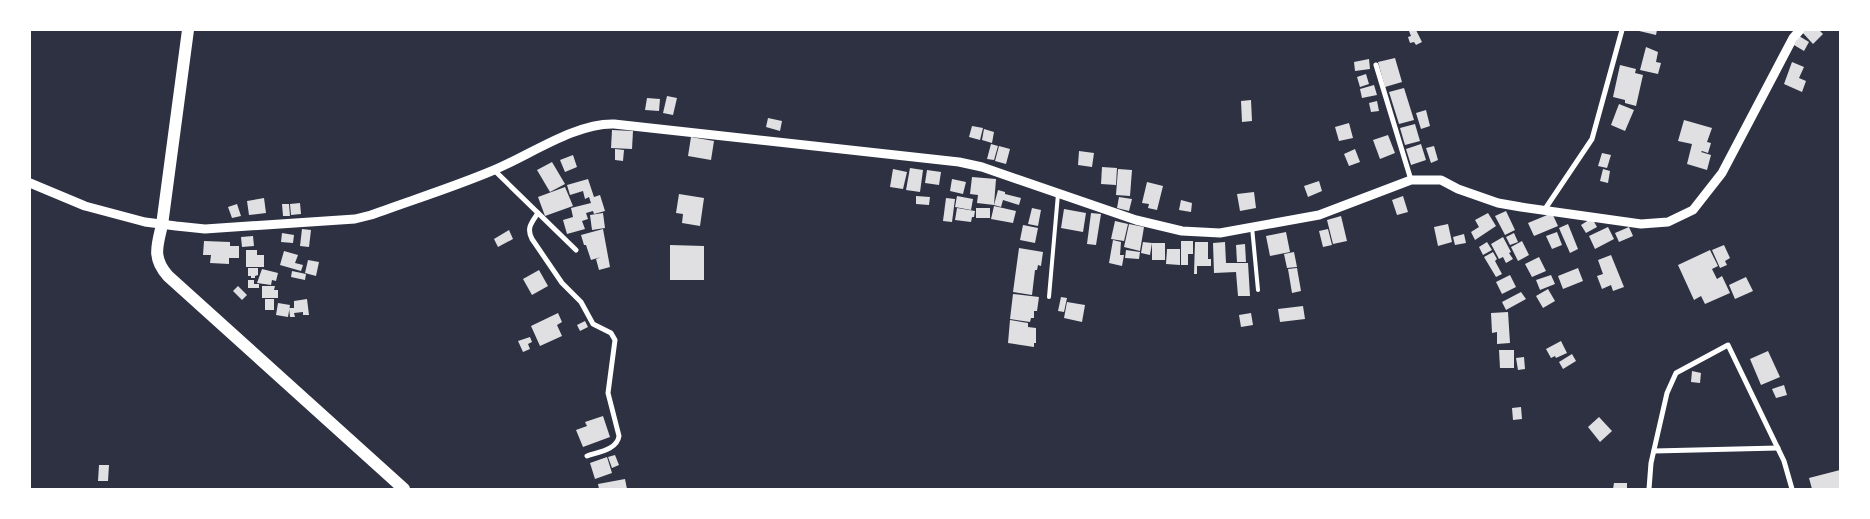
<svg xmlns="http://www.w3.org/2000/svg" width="1870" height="519" font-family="Mulish,sans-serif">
	<rect width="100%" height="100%" fill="#2d3142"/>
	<!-- building -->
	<g fill="#e0e0e3">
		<path d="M1410 30H1416L1422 42 1416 45 1414 42 1410 43 1408 37 1411 36 1409 31Z"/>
		<path d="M1635 30H1657L1656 35Z"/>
		<path d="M1804 30H1819L1823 34 1813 44 1802 32Z"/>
		<path d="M1799 36 1809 42 1804 51 1794 45Z"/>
		<path d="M1646 47 1658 52 1656 62 1661 63 1658 74 1640 70Z"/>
		<path d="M1395 58 1402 82 1385 87 1378 62Z"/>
		<path d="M1369 59 1370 69 1355 71 1354 62Z"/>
		<path d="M1792 62 1804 67 1799 78 1806 81 1802 92 1784 84Z"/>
		<path d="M1620 65 1636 69 1635 73 1643 75 1636 106 1625 103V100L1613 97Z"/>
		<path d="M1366 74 1369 84 1360 87 1357 77Z"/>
		<path d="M1374 85 1377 95 1362 98 1360 89Z"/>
		<path d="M1404 88 1414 120 1399 124 1389 92Z"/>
		<path d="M667 96 677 98 673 115 663 113Z"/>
		<path d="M647 98 660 99 659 111 645 110Z"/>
		<path d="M1251 100 1252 121 1242 122 1241 101Z"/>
		<path d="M1377 101 1379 111 1371 112 1369 103Z"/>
		<path d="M1619 104 1634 110 1625 131 1611 125Z"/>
		<path d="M1426 110 1430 126 1421 129 1416 113Z"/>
		<path d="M768 118 782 121 780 131 766 127Z"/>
		<path d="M1684 120 1712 128 1707 142 1711 143 1708 153 1702 151 1701 152 1711 155 1707 170 1687 164 1692 144 1678 141Z"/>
		<path d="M1349 123 1353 138 1339 141 1335 127Z"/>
		<path d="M1415 124 1420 141 1405 145 1400 128Z"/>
		<path d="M972 126 983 128 980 140 969 137Z"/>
		<path d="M984 129 994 132 992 143 982 140Z"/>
		<path d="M612 130 633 131 632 149 611 148Z"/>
		<path d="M1388 135 1395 153 1380 159 1373 140Z"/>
		<path d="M691 137 714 141 711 160 688 156Z"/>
		<path d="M991 144 998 146 994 160 987 159Z"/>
		<path d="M1421 144 1426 160 1411 165 1406 149Z"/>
		<path d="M999 146 1010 149 1006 164 995 161Z"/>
		<path d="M1434 146 1438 160 1431 163 1426 148Z"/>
		<path d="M615 149 624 150 623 161 615 160Z"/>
		<path d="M1355 149 1360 162 1349 166 1344 154Z"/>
		<path d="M1079 151 1094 153 1092 167 1078 165Z"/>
		<path d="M1602 153 1611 155 1607 168 1598 166Z"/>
		<path d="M573 155 577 167 565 172 560 160Z"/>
		<path d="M552 162 565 184 550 192 537 170Z"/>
		<path d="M1102 167 1117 168 1116 185 1101 184Z"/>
		<path d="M910 168 923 170 920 192 906 190Z"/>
		<path d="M893 169 907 172 903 189 890 187Z"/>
		<path d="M1118 169 1132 170 1130 196 1116 195Z"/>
		<path d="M1603 169 1610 171 1608 183 1600 181Z"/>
		<path d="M927 170 941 172 939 185 925 183Z"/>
		<path d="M972 177 996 179 994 205 977 203 978 195 970 194Z"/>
		<path d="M588 179 594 197 600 195 605 211 594 214 593 211 586 213 588 219 582 221 585 229 567 234 563 220 573 217 571 208 591 203 589 197 585 199 583 191 570 195 567 185Z"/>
		<path d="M952 179 966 182 963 194 950 191Z"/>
		<path d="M1319 181 1322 191 1308 197 1304 186Z"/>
		<path d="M1147 182 1163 186 1157 210 1148 208 1149 204 1142 203Z"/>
		<path d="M565 187 573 206 545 216 538 197Z"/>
		<path d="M998 190 1005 192V194L1021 198 1019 205 1003 200 1001 207 994 205Z"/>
		<path d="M1254 192 1256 208 1240 211 1237 194Z"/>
		<path d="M679 194 704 198 700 226 682 223 683 214 676 213Z"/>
		<path d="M916 196 930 197 929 205 916 204Z"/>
		<path d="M957 196 973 199 971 210 955 207Z"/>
		<path d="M1403 196 1408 212 1397 215 1392 200Z"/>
		<path d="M1119 197 1132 199 1129 211 1117 208Z"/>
		<path d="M264 198 266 213 249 215 247 201Z"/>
		<path d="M946 198 955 199 952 222 943 221Z"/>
		<path d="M1181 200 1192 203 1191 212 1179 210Z"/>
		<path d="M300 203 301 214 291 215 290 204Z"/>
		<path d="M237 204 241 216 232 218 228 207Z"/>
		<path d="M282 204H289L290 216H283Z"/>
		<path d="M994 206 1016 211 1013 223 991 219Z"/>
		<path d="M957 208 975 211 974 217H972L971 222 955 220Z"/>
		<rect x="976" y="208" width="14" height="10"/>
		<path d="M1032 208 1041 210 1038 226 1028 224Z"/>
		<path d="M1064 209 1086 213 1083 232 1061 228Z"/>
		<path d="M1506 211 1515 230 1505 235 1495 216Z"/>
		<path d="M603 213 605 228 592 230 590 215Z"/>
		<path d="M1091 213 1101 214 1096 245 1087 244Z"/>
		<path d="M1488 213 1496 226 1475 240 1471 232 1479 227 1475 220Z"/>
		<path d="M1552 213 1558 226 1534 236 1528 223Z"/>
		<path d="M1341 216 1347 241 1333 244 1327 220Z"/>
		<path d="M1592 218 1597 227 1586 233 1581 225Z"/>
		<path d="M1115 221 1128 224 1124 241 1111 239Z"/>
		<path d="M1129 224 1144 227 1140 251 1124 247Z"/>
		<path d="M1448 224 1452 242 1438 246 1434 227Z"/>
		<path d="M1568 224 1578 249 1570 253 1559 228Z"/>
		<path d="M1023 225 1038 228 1035 243 1020 240Z"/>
		<path d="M1608 227 1614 239 1595 249 1589 236Z"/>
		<path d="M1629 227 1633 236 1619 242 1615 233Z"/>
		<path d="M302 229 311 230 309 247 300 246Z"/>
		<path d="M603 229 610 267 599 270 596 259 601 257 591 260 586 245H584L581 235Z"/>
		<path d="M1328 229 1332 245 1323 247 1319 231Z"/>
		<path d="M509 230 513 239 498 247 494 239Z"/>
		<path d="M1286 232 1290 252 1270 256 1266 236Z"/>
		<path d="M1557 232 1562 245 1552 249 1546 236Z"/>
		<path d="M282 233 294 235 293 243 281 242Z"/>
		<path d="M1514 233 1518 242 1510 245 1506 237Z"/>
		<path d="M1464 234 1466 243 1455 245 1453 237Z"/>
		<path d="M253 236 254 246 242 247 241 237Z"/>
		<path d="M1503 237 1511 252 1509 253 1513 259 1506 263 1503 257 1499 259 1491 244Z"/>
		<path d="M1113 240 1121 242 1120 255H1124L1122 266 1109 263Z"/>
		<path d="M204 241 230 242V246H239V258H229V264L210 263 211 255H203Z"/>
		<path d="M1181 241H1193V254H1188V265H1181Z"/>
		<path d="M1522 241 1529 255 1518 261 1511 247Z"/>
		<path d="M1143 242 1152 243 1150 255 1141 253Z"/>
		<path d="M1195 242H1208V259H1211V266H1197V274H1194Z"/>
		<path d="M1225 242 1226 263H1248L1250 296H1238L1236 272 1214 273 1213 243Z"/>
		<path d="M1487 242 1492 250 1483 255 1479 247Z"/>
		<rect x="1152" y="243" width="13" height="17"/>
		<path d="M1245 244 1246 262H1237L1236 245Z"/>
		<path d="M670 245 704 246V280H670Z"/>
		<path d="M1724 245 1730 258 1725 261 1727 265 1720 268 1712 250Z"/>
		<path d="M1019 248 1043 252 1041 266 1038 265 1037 270H1035L1032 295 1013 292Z"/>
		<path d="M1167 249H1180V265L1166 264Z"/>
		<path d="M246 250H257V255H264V267H246Z"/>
		<path d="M1126 250 1140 252 1139 259 1125 258Z"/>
		<path d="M1710 250 1718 266 1712 269 1717 279 1722 276 1730 293 1705 304 1701 296 1694 300 1678 265Z"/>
		<path d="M284 251 298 255 295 263 303 265 301 271 280 265Z"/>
		<path d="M1294 252 1297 267 1287 268 1284 254Z"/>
		<path d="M1493 252 1497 259 1495 261 1502 274 1496 277 1484 257Z"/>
		<path d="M1611 255 1624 287 1613 291 1611 285 1602 289 1597 276 1603 274 1598 260Z"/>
		<path d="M1539 257 1546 271 1532 277 1525 264Z"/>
		<path d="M308 260 319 262 316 276 305 273Z"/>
		<path d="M248 268H258V275L255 276V278H251V276H248Z"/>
		<path d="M1297 268 1301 291 1292 293 1288 269Z"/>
		<path d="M1578 268 1583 281 1563 289 1558 276Z"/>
		<path d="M262 269 278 273 276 281 272 280 271 285 257 283Z"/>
		<path d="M539 270 548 286 532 295 523 279Z"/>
		<path d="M292 271 306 274 305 280 291 277Z"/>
		<path d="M1510 275 1516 287 1502 294 1496 282Z"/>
		<path d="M1551 275 1555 284 1540 290 1536 280Z"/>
		<path d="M1746 277 1753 291 1735 299 1729 285Z"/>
		<path d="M248 280H254V284H259V288H248Z"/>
		<path d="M238 286 247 295 242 300 233 291Z"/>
		<path d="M262 286H275L274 290H278V298H262Z"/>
		<path d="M1548 289 1555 301 1543 308 1536 296Z"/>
		<path d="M1521 292 1526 299 1506 310 1502 302Z"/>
		<path d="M1013 294 1039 297 1037 311H1034V318H1031L1030 322 1010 319Z"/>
		<path d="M1061 297 1067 298 1064 312 1058 311Z"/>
		<rect x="265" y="299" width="9" height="11"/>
		<path d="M307 299 309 315H303V312L294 313 295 317H290L289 308H294V301Z"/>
		<path d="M1067 302 1085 305 1082 322 1064 318Z"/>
		<path d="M278 303 290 305 288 317 276 315Z"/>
		<path d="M1303 306 1305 319 1280 322 1278 309Z"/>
		<path d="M1508 312 1510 343 1497 344V332L1492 333 1491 313Z"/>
		<path d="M558 313 562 322 557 325 562 336 540 346 531 326Z"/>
		<path d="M1251 313 1253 325 1241 327 1239 315Z"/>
		<path d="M1010 320 1028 323V327L1036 328V343H1034V347L1008 343Z"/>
		<path d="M585 321 588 327 580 331 577 325Z"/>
		<path d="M530 337 532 342 528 344 530 349 523 352 518 341Z"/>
		<path d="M1561 341 1567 353 1556 358 1555 356 1551 358 1546 349Z"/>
		<path d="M1499 350H1514V368H1500Z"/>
		<path d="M1768 351 1780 377 1761 385 1750 359Z"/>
		<path d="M1572 354 1576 361 1563 369 1559 362Z"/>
		<path d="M1524 357 1525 369 1518 370 1516 358Z"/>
		<path d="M1692 371 1701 373 1700 383 1691 382Z"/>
		<path d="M1784 385 1787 395 1776 398 1772 389Z"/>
		<path d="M1521 407 1522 419 1513 420 1512 408Z"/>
		<path d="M603 416 610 437 583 447 576 430 587 426 585 422Z"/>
		<path d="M1599 417 1612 431 1600 442 1588 427Z"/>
		<path d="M615 455 619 465 612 468 608 457Z"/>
		<path d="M607 457 612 473 595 479 590 463Z"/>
		<path d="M99 465H109L108 481H98Z"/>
		<path d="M1840 470V489H1812L1809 478Z"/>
		<path d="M625 479 627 489H599L598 484Z"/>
		<path d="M1614 483H1627V489H1613Z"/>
	</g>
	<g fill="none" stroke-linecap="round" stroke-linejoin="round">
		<!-- service -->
		<g stroke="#fff" stroke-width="4">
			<path d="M1252 227 1258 290"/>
			<path d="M1049 297 1058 194"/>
		</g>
		<!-- minor -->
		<g stroke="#fff" stroke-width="5">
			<path d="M1376 65 1411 180"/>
			<path d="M494 170 576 250"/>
			<path d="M1545 209 1592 139 1622 30"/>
			<path d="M538 213C532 222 526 228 532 239L562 283 581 302 593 324 611 333 615 340 608 393 619 436C617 450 598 452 587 456"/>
			<path d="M1654 451 1778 448"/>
			<path d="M1649 489 1651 463 1667 393 1676 373 1728 345 1784 461 1792 489"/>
		</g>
		<!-- tertiary -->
		<path stroke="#fff" stroke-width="9" d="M30 183 85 206 145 222 176 226 205 229 355 219 371 215C412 200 454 187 494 170 530 155 575 123 614 124L959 162 982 167 1136 220 1182 231 1220 233 1319 215 1411 180H1441L1458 189 1498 203 1521 207 1641 224 1668 222 1693 210 1722 173 1793 38 1800 30"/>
		<!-- trunk -->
		<path stroke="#fff" stroke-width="12" d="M188 30 162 225C157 246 152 258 168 276L404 489"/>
	</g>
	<!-- border -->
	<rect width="1870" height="519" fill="none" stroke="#ffffff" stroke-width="62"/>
</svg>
